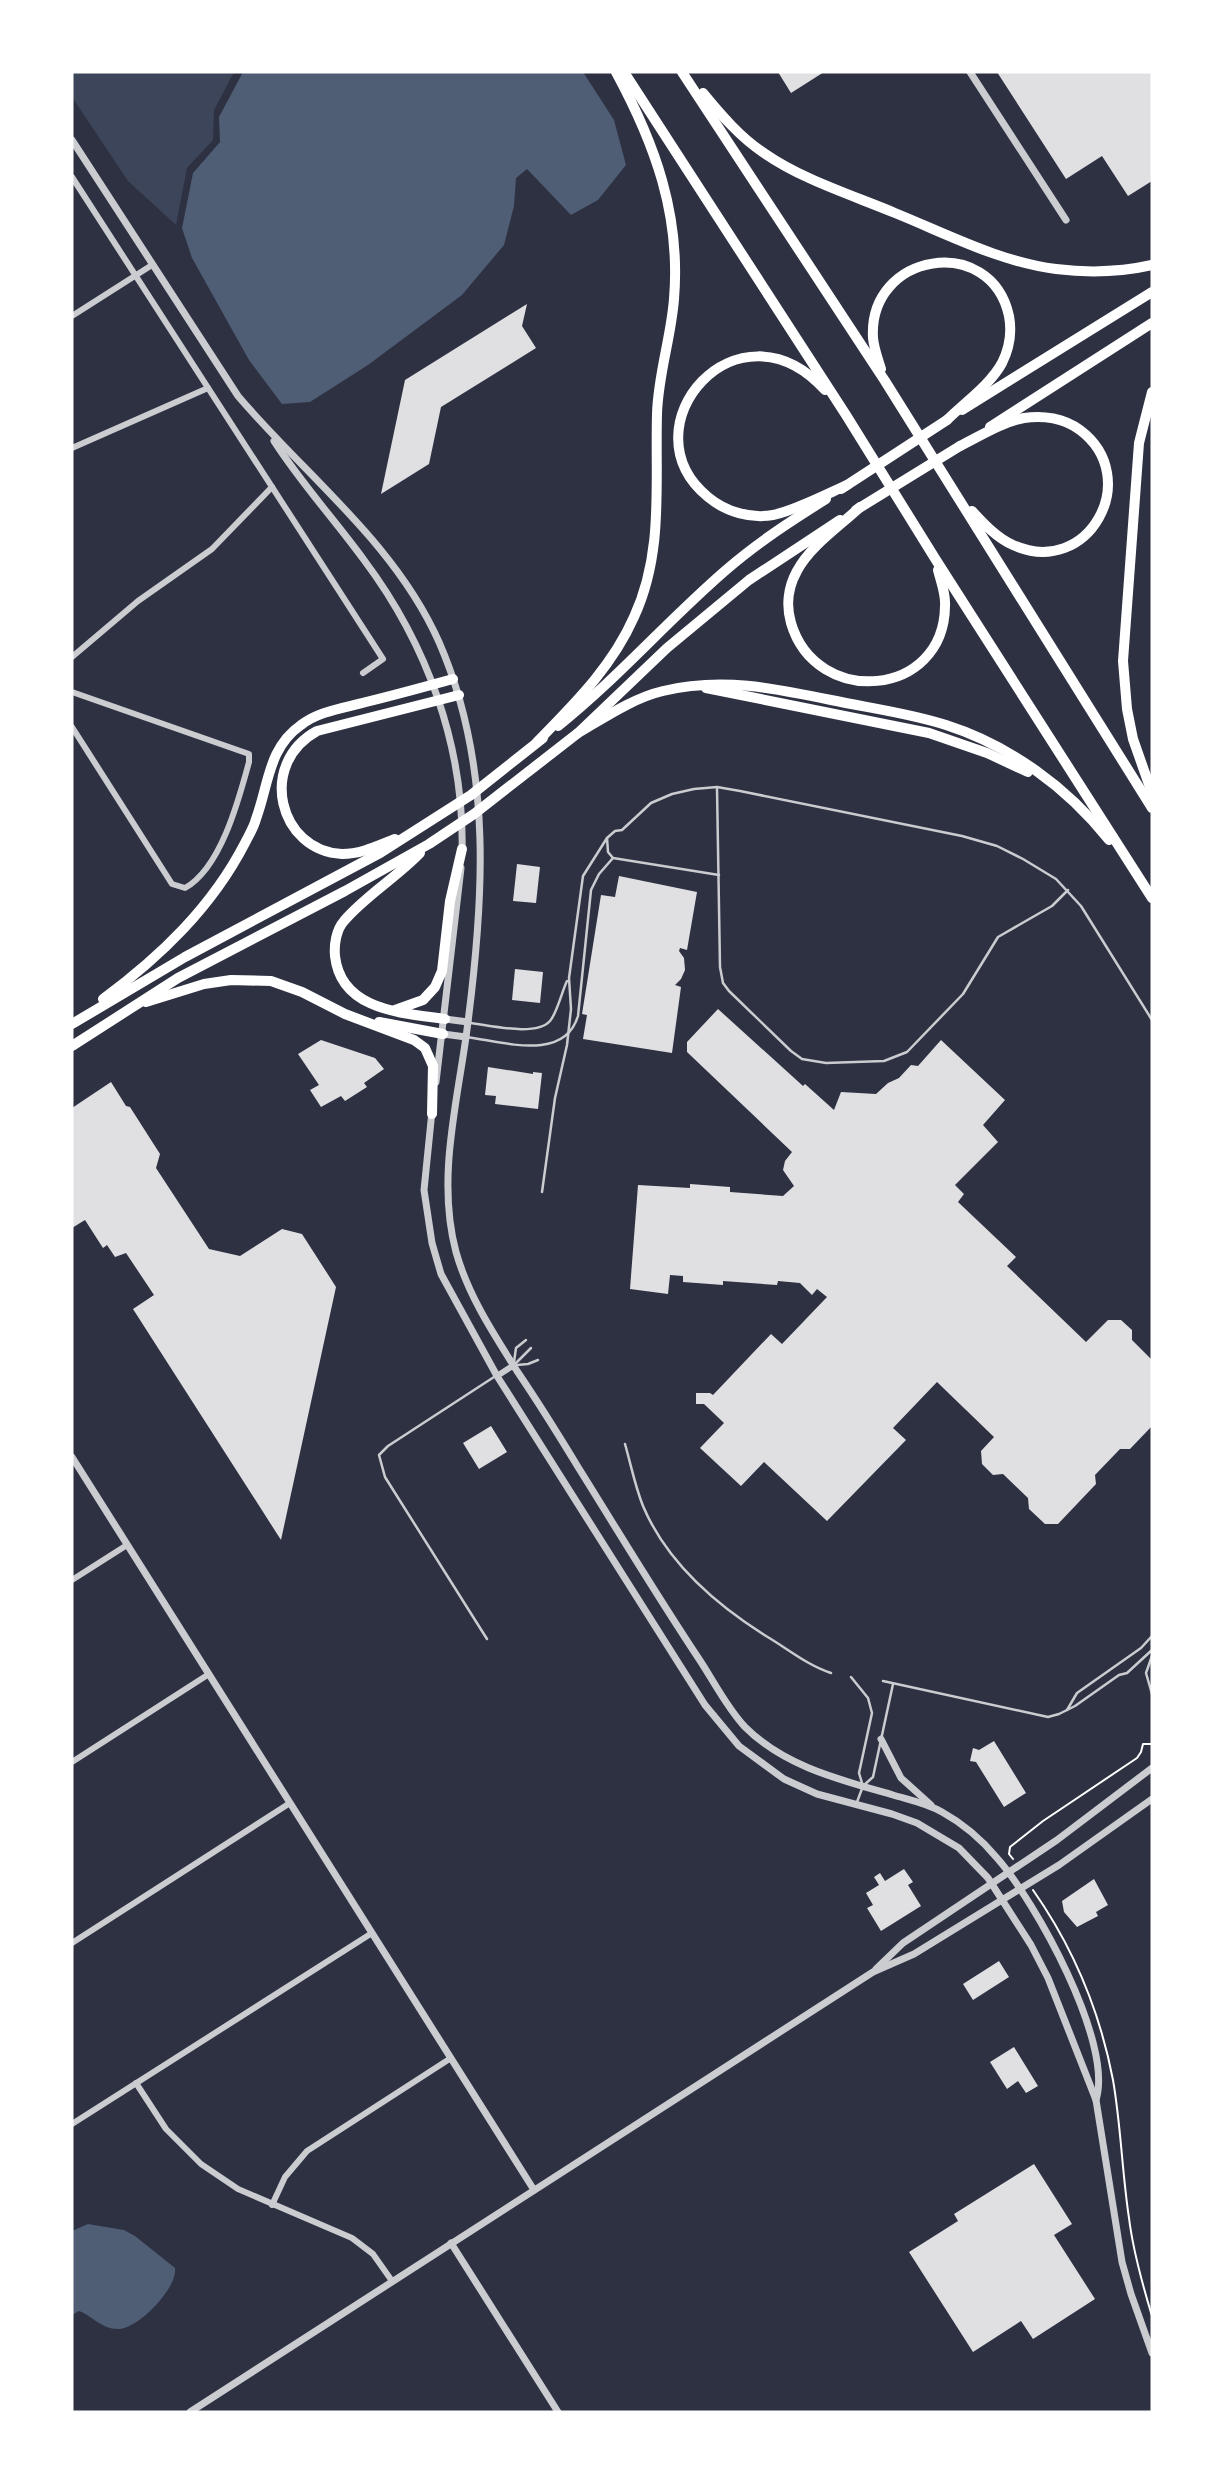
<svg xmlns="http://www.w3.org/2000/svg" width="1224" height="2484" font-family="Spectral,serif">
	<rect width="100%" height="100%" fill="#2d3142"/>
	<!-- green -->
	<path fill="#3c4559" d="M72 72H234L214 110 213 140 187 168 176 225 128 181 72 97Z"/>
	<!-- water -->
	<g fill="#4f5d75">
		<path d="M243 72H583L614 120 626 165 598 200 571 215 527 169 516 178 514 206 504 245 462 295 368 365 310 402 282 404 249 360 192 258 182 228 193 173 220 142 219 117Z"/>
		<path d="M88 2224 124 2230 135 2236 175 2268C178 2288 137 2330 118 2329 101 2329 93 2316 79 2311L72 2315V2231Z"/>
	</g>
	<!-- building -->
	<g fill="#e0e0e3">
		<path d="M778 72H824L791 93Z"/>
		<path d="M997 72H1152V181L1128 196 1102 156 1066 179Z"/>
		<path d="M527 304 522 326 536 348 441 407 429 464 381 494 405 380Z"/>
		<path d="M517 864 540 867 536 903 513 901Z"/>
		<path d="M619 876 697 892 687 950 680 948 679 951 684 958 685 970 681 979 675 985 681 987 672 1053 583 1039 587 1015 582 1014 601 895 615 897Z"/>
		<path d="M515 969 543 972 540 1003 512 1000Z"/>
		<path d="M718 1009 803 1086 805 1084 834 1110 841 1092 876 1094 888 1083 899 1078 911 1065 918 1066 941 1040 1005 1100 983 1125 998 1142 955 1185 964 1194 958 1202 1016 1257 1007 1266 1086 1342 1108 1320H1121L1132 1330V1340L1152 1360V1426L1130 1449H1120L1095 1475 1096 1484 1058 1524H1045L1029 1509 1028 1498 1003 1474 993 1475 982 1464 981 1451 994 1437 937 1382 893 1428 906 1440 827 1521 764 1462 741 1486 700 1448 724 1423 704 1404H696V1393H710L713 1395 771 1334 782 1344 827 1297 817 1289 812 1295 800 1283 778 1281 777 1285 723 1281V1285L683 1282V1276L670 1275 668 1294 630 1289 638 1185 690 1188V1184L730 1187V1192L783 1196 794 1186 783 1170 785 1161 792 1152 687 1052V1042Z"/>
		<path d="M321 1040 375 1058 384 1069 364 1083 367 1087 345 1101 341 1096 321 1107 310 1090 319 1085 298 1054Z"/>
		<path d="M488 1067 533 1074V1072L542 1073 538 1109 495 1104 496 1096 485 1095Z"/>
		<path d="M111 1082 126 1106 130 1107 160 1154 156 1168 209 1249 240 1256 282 1229 302 1234 336 1287 281 1540 133 1309 154 1295 126 1253 115 1257 107 1245 103 1248 85 1220 72 1228V1108Z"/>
		<path d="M491 1426 507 1452 479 1469 463 1443Z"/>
		<path d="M994 1741 1026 1793 1004 1807 976 1762 970 1761 973 1748 979 1750Z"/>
		<path d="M904 1869 913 1882 908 1885 921 1906 881 1931 867 1908 873 1905 866 1893 879 1885 874 1877 880 1873 885 1881Z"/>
		<path d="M1094 1879 1108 1905 1096 1912 1098 1916 1077 1927 1064 1912 1062 1901Z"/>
		<path d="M999 1961 1009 1977 973 2000 963 1984Z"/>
		<path d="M1014 2047 1038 2086 1026 2093 1018 2081 1007 2089 990 2062Z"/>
		<path d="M1034 2164 1072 2224 1054 2235 1095 2299 1033 2339 1021 2321 973 2352 909 2252 958 2221 954 2214Z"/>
	</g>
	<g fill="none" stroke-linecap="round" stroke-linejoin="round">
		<!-- path -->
		<g stroke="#fff" stroke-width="2">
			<path d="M1013 1859 1009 1854 1010 1847 1043 1821 1137 1758 1141 1752 1143 1744H1152"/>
			<path d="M1033 1890C1073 1947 1100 2012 1113 2080 1121 2126 1122 2172 1129 2218 1133 2251 1142 2283 1152 2316"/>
		</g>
		<!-- service -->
		<g stroke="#caccd0" stroke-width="2.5">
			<path d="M717 788 720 967 723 983 729 991 791 1051 802 1059 826 1063 884 1061 907 1052 963 994 998 937 1052 906 1068 890"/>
			<path d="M607 838 608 852 613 858 719 875"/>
			<path d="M470 1023C489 1025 536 1037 550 1021 557 1013 562 991 567 981"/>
			<path d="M466 1037C501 1041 564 1063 578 1016L591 890 599 874 613 858"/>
			<path d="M542 1192 555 1098 567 1045 571 1009 569 978 583 876 607 838 615 831 622 830 651 803 672 794 694 789 717 787 740 791 962 836 997 846 1023 859 1056 879 1081 906 1152 1020"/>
			<path d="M514 1362 516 1348 526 1340"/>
			<path d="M514 1365 531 1348"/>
			<path d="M517 1365 528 1364 538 1360"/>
			<path d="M625 1444C631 1465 635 1486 643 1506 667 1563 715 1604 766 1636 788 1649 807 1665 831 1673"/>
			<path d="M487 1639 385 1477 379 1455 388 1446 494 1377"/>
			<path d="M1152 1656 1146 1673 1152 1694"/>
			<path d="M851 1677 868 1698 872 1713 859 1773 862 1783"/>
			<path d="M883 1681 1048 1717 1059 1714 1075 1706 1119 1675 1127 1673 1152 1650"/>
			<path d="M1067 1710 1077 1693 1141 1648 1152 1636"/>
			<path d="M857 1802 863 1786 873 1777 893 1684"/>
		</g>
		<!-- minor -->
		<g stroke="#caccd0" stroke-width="6">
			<path d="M72 177 383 659 363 673"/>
			<path d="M72 316 152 265"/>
			<path d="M72 448 208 388"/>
			<path d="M72 657 138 601 212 549 272 487"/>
			<path d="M72 692 249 754V762C239 799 221 868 185 888L172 884 72 727"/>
			<path d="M497 1376 514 1365"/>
			<path d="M72 1580 127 1545"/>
			<path d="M72 1762 209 1674"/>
			<path d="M72 1943 290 1803"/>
			<path d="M136 2083 166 2129 201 2164 238 2189 352 2238 373 2254 392 2281"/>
			<path d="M72 2124 372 1933"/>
			<path d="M272 2205 285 2177 307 2151 451 2058"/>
		</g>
		<!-- tertiary -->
		<g stroke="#caccd0" stroke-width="7">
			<path d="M970 72 1066 220"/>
			<path d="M72 140 238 396C306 476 395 543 439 642 494 768 484 904 466 1037 456 1108 437 1181 456 1252 468 1295 493 1333 517 1371 538 1402 558 1434 578 1467 618 1531 657 1596 699 1659 713 1680 727 1708 745 1727 785 1767 841 1780 893 1795 910 1800 927 1803 942 1812 962 1823 982 1840 997 1858 1035 1901 1114 2043 1096 2100"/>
			<path d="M274 441C301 483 334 519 364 560 427 644 465 747 462 853"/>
			<path d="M445 1019 468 1022"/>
			<path d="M443 1034 466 1037"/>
			<path d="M436 1082 461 868"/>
			<path d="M432 1111 424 1190 432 1243 441 1274 497 1376 705 1705 739 1746 784 1779 817 1794 892 1814 917 1823 959 1848 988 1878 1031 1945 1048 1978 1096 2100 1122 2262 1131 2294 1152 2353"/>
			<path d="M72 1457 534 2190"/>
			<path d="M881 1739 901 1778 931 1805"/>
			<path d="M876 1969 903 1943 1057 1840 1152 1768"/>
			<path d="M451 2243 558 2412"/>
			<path d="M190 2412 873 1972 914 1954 1059 1865 1152 1799"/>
		</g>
		<!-- primary -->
		<g stroke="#fff" stroke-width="10">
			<path d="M962 410 1152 292"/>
			<path d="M990 427 1152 323"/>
		</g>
		<!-- trunk -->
		<g stroke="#fff" stroke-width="10">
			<path d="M841 489 947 420"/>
			<path d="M856 510 960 446"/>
			<path d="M558 726C618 678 668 620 726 570 757 543 791 521 826 499"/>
			<path d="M395 839C377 846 361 854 342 854 279 851 257 764 317 731L459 695"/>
			<path d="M420 853C397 877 364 897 344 921 336 930 334 945 335 956 341 1011 403 1013 445 1019"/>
			<path d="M103 999C161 956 212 907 245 843 249 835 254 827 256 819 269 784 268 748 301 725 319 711 344 708 366 702 395 695 424 687 453 679"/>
			<path d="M146 1002 204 984 231 980 271 981 302 992 345 1014 414 1040 425 1048 433 1066 432 1114"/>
			<path d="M395 1010 423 1000 435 987 442 971 450 901 462 849"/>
			<path d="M379 1022 443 1034"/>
			<path d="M72 1024 185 957 380 853 471 795 543 738"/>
			<path d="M72 1046 178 978 345 891 429 844 474 814 578 733 667 648 749 580 840 520"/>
		</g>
		<!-- motorway -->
		<g stroke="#fff" stroke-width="10">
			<path d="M624 72 846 415 936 560 1152 898"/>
			<path d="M682 72 885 381 1152 808"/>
			<path d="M703 93C721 115 741 138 764 153 803 180 852 195 895 213 947 234 1000 262 1056 269 1088 273 1121 272 1152 265"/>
			<path d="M881 369C878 359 874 349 873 338 868 252 991 233 1009 316 1012 332 1009 349 1002 363 990 385 965 402 947 420"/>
			<path d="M825 390C738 294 623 427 708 497 726 512 751 519 773 515 794 511 827 494 847 485"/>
			<path d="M1152 392 1139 443 1123 661 1127 709 1133 739 1152 793"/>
			<path d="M960 446C980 436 1002 422 1024 418 1043 415 1064 418 1080 430 1144 478 1088 579 1013 545 997 538 984 524 972 511"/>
			<path d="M860 507C840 526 810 546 797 571 788 587 786 606 791 623 816 708 944 698 945 606 946 594 941 582 938 570"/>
			<path d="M706 688 929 733 987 753 1028 772"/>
			<path d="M578 733C604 718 633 698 663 691 721 677 774 688 831 700 869 708 909 713 946 725 1009 745 1067 787 1109 840"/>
			<path d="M537 742C574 704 612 667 634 617 664 552 655 484 657 414 658 375 671 338 674 299 681 215 655 144 616 72"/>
		</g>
	</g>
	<!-- border -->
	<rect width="1224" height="2484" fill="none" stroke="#ffffff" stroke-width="147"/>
</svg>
